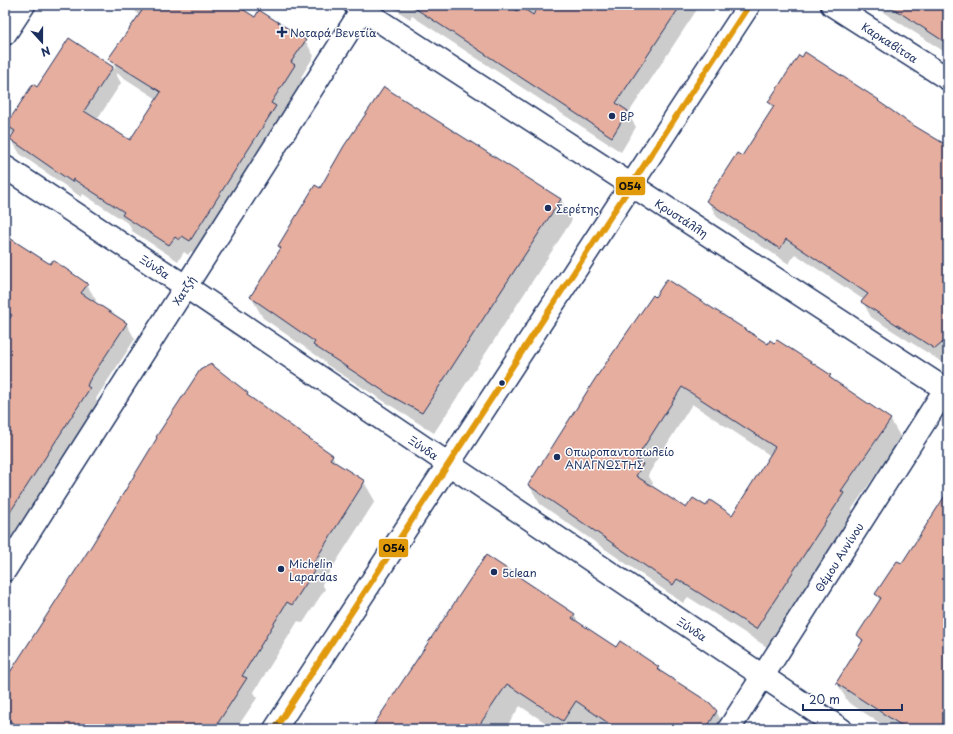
<svg xmlns="http://www.w3.org/2000/svg" width="953" height="734" font-family="'Playpen Sans',sans-serif">
	<rect width="100%" height="100%" fill="#fff"/>
	<filter id="ink" filterUnits="userSpaceOnUse"><feTurbulence type="fractalNoise" baseFrequency=".025" numOctaves="2"/><feDisplacementMap in="SourceGraphic" scale="8" xChannelSelector="R" yChannelSelector="G"/><feConvolveMatrix kernelMatrix="1 2 1 2 8 2 1 2 1" color-interpolation-filters="sRGB"/></filter>
	<g filter="url(#ink)">
		<!-- shadow -->
		<g fill="#0003" fill-rule="evenodd">
			<path d="M132 5H234L255 19 305 40 314 56 301 77 304 82 199 256 191 251 188 255 184 252 178 261 132 231 129 224 83 194 81 197 20 154 11 139 13 135 7 125 37 88 70 40 116 69 110 59 139 17ZM115 72 157 99 130 142 97 120 121 83Z"/>
			<path d="M388 5H700L628 114 636 127 621 152 412 16 410 19Z"/>
			<path d="M872 5H948V54Z"/>
			<path d="M878 101 880 104 948 149V361L945 364 871 317 863 302 864 300 795 254 789 264 717 217 708 201 742 157 773 109 769 102Z"/>
			<path d="M320 189 561 199 572 220 434 433 327 365 323 360 263 318 251 297 281 249 279 246Z"/>
			<path d="M5 236 51 265 87 285 96 300 94 303 126 323 135 339 97 397 96 400 98 404 40 495 42 498 5 564Z"/>
			<path d="M656 298 768 345 830 376 833 381 890 419 901 438 852 509 854 512 767 647 688 597 683 603 540 504 529 485ZM692 404 771 456 733 516 706 508 686 510 651 486 653 483 648 475Z"/>
			<path d="M247 394 250 398 332 455 337 465 364 482 375 501 322 584 325 589 303 623 298 621 254 692 257 698 236 729H5V681Z"/>
			<path d="M948 496V729H889L848 702 837 683 863 643 858 635 880 601 877 595 902 565Z"/>
			<path d="M574 615 580 625 616 649 621 642 658 668 662 673 716 711 726 729H555L520 706 505 729H375Z"/>
		</g>
		<!-- building -->
		<g fill="#e6ae9f" stroke="#1b2f5e" fill-rule="evenodd">
			<path d="M146 5H236L255 17 259 10 306 40 291 62 295 65 271 103 276 106 190 241 182 236 179 240 175 237 169 245 122 215 124 212 73 179 72 182 10 139 15 131 6 125 33 84 37 87 69 38 113 67 84 111 130 140 161 92 108 59Z"/>
			<path d="M410 5H509L517 11 520 6 533 15 539 5H681L616 103 628 111 612 137Z"/>
			<path d="M888 5H948V44Z"/>
			<path d="M805 52 879 100 878 101 908 122 948 146V338L935 349 861 302 868 294 786 239 780 249 706 201 737 153 742 156 774 106 768 102 799 55 802 57Z"/>
			<path d="M384 87 561 199 422 413 391 396 313 345 315 342 250 297 281 248 278 246 315 185 320 188 344 146Z"/>
			<path d="M5 235 50 264 53 260 88 284 81 293 127 323 89 381 87 386 90 388 5 520V325L12 315 5 311Z"/>
			<path d="M667 279 768 344 770 340 774 343 777 340 831 375 829 377 891 419 841 491 844 493 756 629 677 579 673 585 528 485 595 379 653 295 655 297ZM682 387 775 447 732 515 710 500 706 506 693 498 686 508 636 476 643 464 636 459Z"/>
			<path d="M211 364 248 393 247 395 333 455 330 459 365 481 311 567 315 570 292 605 287 602 242 676 247 678 214 729H22L5 718V680L92 545 157 438 156 437 200 370Z"/>
			<path d="M948 491V729H907L836 683 863 640 857 635 881 598 875 594 897 561 902 563Z"/>
			<path d="M486 555 575 614 572 618 616 647 620 641 659 667 657 669 710 703 717 711 706 729H617L576 701 563 721 507 684 478 727 473 724 471 729H371Z"/>
		</g>
		<g fill="none" stroke-linecap="round" stroke-linejoin="round">
			<!-- street casing -->
			<g stroke="#1b2f5e" stroke-width="25">
				<g id="street">
					<path id="s1" d="M355 5 948 391"/>
					<path id="s2" d="M832 5 948 79"/>
					<path d="M5 34 24 5"/>
					<path id="s3" d="M5 167 185 286 841 729"/>
					<path id="s4" d="M5 570 362 10"/>
					<path id="s5" d="M729 729 948 385"/>
				</g>
			</g>
			<!-- secondary casing -->
			<g stroke="#1b2f5e" stroke-width="25">
				<path id="secondary" d="M275 729 749 5"/>
			</g>
			<!-- street -->
			<use href="#street" stroke="#fff" stroke-width="22"/>
			<!-- secondary -->
			<use href="#secondary" stroke="#fff" stroke-width="22"/>
			<!-- bus-1 casing -->
			<g stroke="#fff" stroke-width="9">
				<path id="bus-1" d="M275 729 749 5"/>
			</g>
			<!-- bus-1 -->
			<use href="#bus-1" stroke="#e19a09" stroke-width="6"/>
		</g>
	</g>
	<!-- markers -->
	<g fill="#1b2f5e" stroke="#fff" stroke-width="1.5">
		<path d="M280 26h4v4h4v4h-4v4h-4v-4h-4v-4h4z"/>
		<circle cx="612" cy="116" r="4"/>
		<circle cx="548" cy="208" r="4"/>
		<circle cx="502" cy="383" r="3.5"/>
		<circle cx="557" cy="457" r="4"/>
		<circle cx="281" cy="569" r="4"/>
		<circle cx="494" cy="572" r="4"/>
	</g>
	<g text-anchor="middle" dominant-baseline="central" stroke-width="3" stroke-linejoin="round" paint-order="stroke">
		<!-- poi labels -->
		<g font-size="11" fill="#1b2f5e" stroke="#fff" text-anchor="start">
			<text x="290" y="32">Νοταρά Βενετία</text>
			<text x="620" y="116">BP</text>
			<text x="556" y="208">Σερέτης</text>
			<text x="565" y="451">Οπωροπαντοπωλείο<tspan x="565" dy="13">ΑΝΑΓΝΩΣΤΗΣ</tspan></text>
			<text x="289" y="563">Michelin<tspan x="289" dy="13">Lapardas</tspan></text>
			<text x="502" y="572">5clean</text>
		</g>
		<!-- street labels -->
		<g font-size="11" fill="#1b2f5e" stroke="#fff">
			<text stroke="none"><textPath href="#s2" startOffset="69">Καρκαβίτσα</textPath></text>
			<text stroke="none"><textPath href="#s1" startOffset="390">Κρυστάλλη</textPath></text>
			<text stroke="none"><textPath href="#s3" startOffset="180">Ξύνδα</textPath></text>
			<text stroke="none"><textPath href="#s4" startOffset="332">Χατζή</textPath></text>
			<text stroke="none"><textPath href="#s3" startOffset="504">Ξύνδα</textPath></text>
			<text stroke="none"><textPath href="#s5" startOffset="204">Θέμου Αννίνου</textPath></text>
			<text stroke="none"><textPath href="#s3" startOffset="828">Ξύνδα</textPath></text>
		</g>
	</g>
	<g stroke="#fff" stroke-width="1.5">
		<rect x="615" y="176" width="31" height="20" rx="4" fill="#e19a09"/>
		<rect x="378" y="538" width="31" height="20" rx="4" fill="#e19a09"/>
	</g>
	<g font-size="11" text-anchor="middle" font-weight="bold" fill="#111">
		<text x="630" y="190">054</text>
		<text x="394" y="552">054</text>
	</g>
	<!-- margin -->
	<rect width="953" height="734" fill="none" stroke="#fff" stroke-width="20"/>
	<rect x="10" y="10" width="933" height="714" fill="none" stroke="#1b2f5e" stroke-width="1.5" filter="url(#ink)"/>
	<!-- north arrow -->
	<g transform="translate(42 42) rotate(159)" stroke="#ffffff" stroke-width="3" paint-order="stroke">
	<path d="M0-3L7 15L0 10L-7 15Z" fill="#1b2f5e"/>
	<text y="-6" font-size="11" font-weight="bold" text-anchor="middle" fill="#1b2f5e">N</text>
	</g>
	<!-- scale -->
	<path d="M803 704v6h99v-6" fill="none" stroke="#1b2f5e" stroke-width="2"/>
	<text x="809" y="704" font-size="12" fill="#1b2f5e" stroke="#ffffff" stroke-width="3" paint-order="stroke">20 m</text>
</svg>
